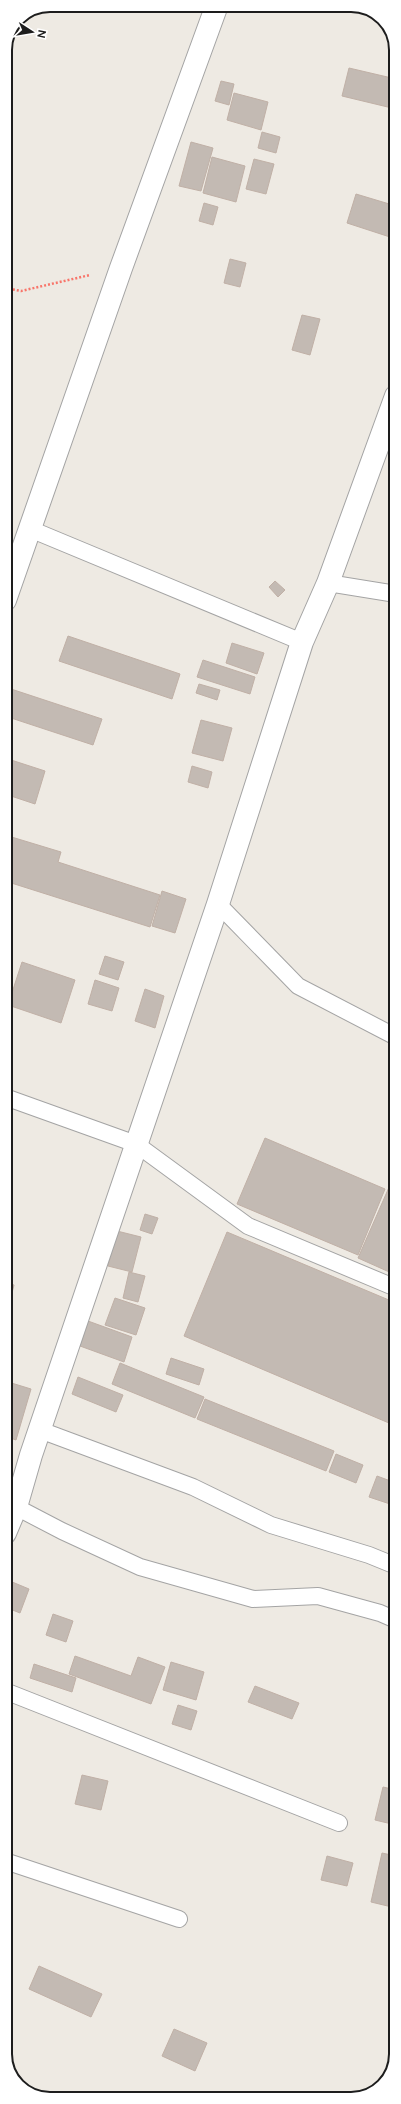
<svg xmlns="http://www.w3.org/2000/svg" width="401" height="2104" font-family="'DM Sans',sans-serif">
	<rect width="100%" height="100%" fill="#eeeae3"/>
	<!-- building -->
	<g fill="#c3bab3" stroke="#c0b0a6">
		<path d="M349 68 396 79V109L342 96Z"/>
		<path d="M221 81 234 84 229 105 215 101Z"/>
		<path d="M234 93 268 102 261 130 227 120Z"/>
		<path d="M262 132 280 137 276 153 258 148Z"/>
		<path d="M191 142 213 148 201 191 179 186Z"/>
		<path d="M212 157 245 166 236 202 203 193Z"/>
		<path d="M254 159 274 164 266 194 246 189Z"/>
		<path d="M356 194 396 206V230L393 238 347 223Z"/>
		<path d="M204 203 218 207 213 225 199 221Z"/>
		<path d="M230 259 246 263 240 287 224 283Z"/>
		<path d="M302 315 320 319 310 355 292 350Z"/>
		<path d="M275 581 285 590 278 597 269 587Z"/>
		<path d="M68 636 180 674 172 699 59 661Z"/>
		<path d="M232 643 264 653 257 674 226 663Z"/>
		<path d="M203 660 255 677 250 694 197 677Z"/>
		<path d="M199 684 220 690 217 700 196 693Z"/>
		<path d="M5 687 102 719 93 745 5 716Z"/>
		<path d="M201 720 232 728 223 761 192 753Z"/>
		<path d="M5 758 45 771 35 804 5 794Z"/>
		<path d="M192 766 212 772 208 788 188 782Z"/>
		<path d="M5 835 61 852 58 862 160 895 150 927 5 881Z"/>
		<path d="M162 891 186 899 175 933 152 926Z"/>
		<path d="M105 956 124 962 118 980 99 974Z"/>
		<path d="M22 962 75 980 61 1023 8 1005Z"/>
		<path d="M95 980 119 988 112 1011 88 1004Z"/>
		<path d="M145 989 164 996 155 1028 135 1021Z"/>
		<path d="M265 1138 385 1189 358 1255 237 1204Z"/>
		<path d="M390 1185 396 1188V1275L358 1258Z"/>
		<path d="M145 1214 158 1218 152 1234 140 1230Z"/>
		<path d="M117 1231 141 1237 132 1272 108 1266Z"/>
		<path d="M227 1232 396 1303V1426L184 1336Z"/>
		<path d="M129 1272 145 1276 138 1302 123 1298Z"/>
		<path d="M5 1282 14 1285 7 1312H5Z"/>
		<path d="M115 1298 145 1308 136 1335 105 1325Z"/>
		<path d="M88 1321 132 1337 124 1362 80 1346Z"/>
		<path d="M171 1358 204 1369 199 1385 166 1374Z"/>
		<path d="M120 1363 204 1397 195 1418 112 1384Z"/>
		<path d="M78 1377 123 1395 116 1412 72 1394Z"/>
		<path d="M5 1381 31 1389 16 1440 5 1436Z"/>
		<path d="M205 1399 334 1451 326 1471 197 1419Z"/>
		<path d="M336 1454 363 1465 356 1483 329 1472Z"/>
		<path d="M377 1476 396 1483V1506L369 1497Z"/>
		<path d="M5 1579 29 1589 20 1613 5 1607Z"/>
		<path d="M53 1614 73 1621 66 1642 46 1635Z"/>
		<path d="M75 1656 131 1676 138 1657 165 1667 151 1704 69 1674Z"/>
		<path d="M171 1662 204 1672 196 1700 163 1690Z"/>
		<path d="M34 1664 76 1678 72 1692 30 1678Z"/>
		<path d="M255 1686 299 1703 292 1719 248 1702Z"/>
		<path d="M178 1705 197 1711 191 1730 172 1724Z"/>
		<path d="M82 1775 108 1781 101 1810 75 1804Z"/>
		<path d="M383 1787 396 1790V1825L375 1820Z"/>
		<path d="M382 1853 396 1856V1908L371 1902Z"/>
		<path d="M327 1856 353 1863 347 1886 321 1880Z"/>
		<path d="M5 1955 11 1957 5 1970Z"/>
		<path d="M39 1966 102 1994 91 2017 29 1989Z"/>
		<path d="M174 2029 207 2043 195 2071 162 2056Z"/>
	</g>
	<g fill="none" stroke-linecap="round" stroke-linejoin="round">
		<!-- service casing -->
		<g stroke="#a4a4a4" stroke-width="18">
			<g id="service">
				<path d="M30 529 302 642"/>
				<path d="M328 583 396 594"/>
				<path d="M218 904 298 986 396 1037"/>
				<path d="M5 1097 136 1144 248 1226 396 1288"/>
				<path d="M40 1430 193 1487 271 1525 369 1555 396 1566"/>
				<path d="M16 1507 62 1531 140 1567 253 1599 318 1596 380 1613 396 1620"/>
				<path d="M5 1691 339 1823"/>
				<path d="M5 1861 179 1919"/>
			</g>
		</g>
		<!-- minor casing -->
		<g stroke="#a4a4a4" stroke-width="24">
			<path id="minor" d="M5 1533 16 1507 31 1455 218 904 302 642 328 583 396 396"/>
		</g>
		<!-- tertiary casing -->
		<g stroke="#a4a4a4" stroke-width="24">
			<path id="tertiary" d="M5 600 121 268 217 5"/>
		</g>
		<!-- path -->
		<path stroke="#f8756a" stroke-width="2.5" stroke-dasharray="2 2" stroke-linecap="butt" d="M5 288 21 291 90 275"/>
		<!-- service -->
		<use href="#service" stroke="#fff" stroke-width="16"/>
		<!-- minor -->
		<use href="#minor" stroke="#fff" stroke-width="22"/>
		<!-- tertiary -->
		<use href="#tertiary" stroke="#fff" stroke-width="22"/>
	</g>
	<!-- crop -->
	<path d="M0 0H401V2104H0ZM50 12H351A38 38 0 0 1 389 50V2054A38 38 0 0 1 351 2092H50A38 38 0 0 1 12 2054V50A38 38 0 0 1 50 12Z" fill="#fff" fill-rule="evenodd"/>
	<path fill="none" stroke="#1d1d1d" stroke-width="2" d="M50 12H351A38 38 0 0 1 389 50V2054A38 38 0 0 1 351 2092H50A38 38 0 0 1 12 2054V50A38 38 0 0 1 50 12Z"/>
	<!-- north arrow -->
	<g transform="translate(32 32) rotate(102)" stroke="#ffffff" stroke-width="3" paint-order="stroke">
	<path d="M0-3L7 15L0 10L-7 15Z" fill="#1d1d1d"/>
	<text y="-6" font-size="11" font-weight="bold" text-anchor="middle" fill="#1d1d1d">N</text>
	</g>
</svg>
